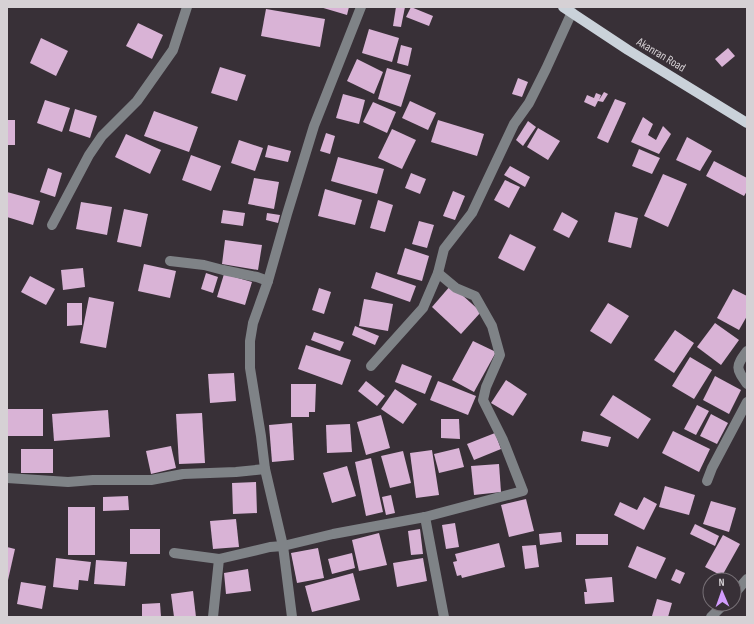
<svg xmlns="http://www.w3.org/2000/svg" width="754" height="624" font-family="'Sofia Sans Condensed',sans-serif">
	<rect width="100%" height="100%" fill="#383037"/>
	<!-- building -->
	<g fill="#d9b3d6">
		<path d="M320 7H349L347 15Z"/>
		<path d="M396 7H405L401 27 393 26Z"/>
		<path d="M411 7 433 16 429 26 406 17Z"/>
		<path d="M266 9 325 19 320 47 261 36Z"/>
		<path d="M138 23 163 35 152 59 126 46Z"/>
		<path d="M369 29 399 38 392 62 362 53Z"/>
		<path d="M41 38 68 51 56 76 30 63Z"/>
		<path d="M401 45 412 48 408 66 397 63Z"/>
		<path d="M728 48 735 56 722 67 715 59Z"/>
		<path d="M357 59 383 72 374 94 347 81Z"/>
		<path d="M220 67 246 75 237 101 211 93Z"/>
		<path d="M387 68 411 75 401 107 378 99Z"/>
		<path d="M518 78 528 82 522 97 512 94Z"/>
		<path d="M604 92 608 94 603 102 598 101 595 107 584 102 587 95 594 98 596 93 601 95 599 100Z"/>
		<path d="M343 94 365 100 359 124 336 118Z"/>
		<path d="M615 99 626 103 608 143 597 138Z"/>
		<path d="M45 100 70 108 62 132 37 123Z"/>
		<path d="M410 101 436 113 428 130 402 118Z"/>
		<path d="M373 102 396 112 387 133 363 122Z"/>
		<path d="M75 109 97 116 90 138 69 131Z"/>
		<path d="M154 111 198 127 189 152 144 136Z"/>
		<path d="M643 117 653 124 648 135 656 140 663 126 671 134 659 154 631 142Z"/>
		<rect x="7" y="120" width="8" height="25"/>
		<path d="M438 120 484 134 477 156 431 142Z"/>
		<path d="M528 121 536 127 523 146 516 140Z"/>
		<path d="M538 128 560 141 548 160 527 147Z"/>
		<path d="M392 129 416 140 402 169 378 158Z"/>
		<path d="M326 133 335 136 330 154 320 151Z"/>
		<path d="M126 134 161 150 150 174 115 157Z"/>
		<path d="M687 137 712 151 700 171 676 160Z"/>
		<path d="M239 140 263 148 255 171 231 163Z"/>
		<path d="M268 145 291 151 288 162 265 157Z"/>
		<path d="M639 149 660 158 652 174 632 166Z"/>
		<path d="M191 155 221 166 211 191 182 180Z"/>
		<path d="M338 157 384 169 377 194 331 181Z"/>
		<path d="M714 161 747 178V191L744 196 706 176Z"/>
		<path d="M510 166 530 177 525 187 504 175Z"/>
		<path d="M48 168 62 173 55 197 40 192Z"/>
		<path d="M411 173 426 179 420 194 405 188Z"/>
		<path d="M663 174 687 184 668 227 644 216Z"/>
		<path d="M254 178 279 182 274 209 248 204Z"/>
		<path d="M505 180 520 187 509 208 494 200Z"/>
		<path d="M325 189 362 200 355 225 318 216Z"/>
		<path d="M453 191 465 196 455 220 443 216Z"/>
		<path d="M7 192 40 201 33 225 7 217Z"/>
		<path d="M378 200 393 205 385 232 370 228Z"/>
		<path d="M81 202 112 207 107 235 76 229Z"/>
		<path d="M124 209 148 214 141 247 117 242Z"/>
		<path d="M223 210 245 213 243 226 221 223Z"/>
		<path d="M562 212 578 221 569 238 553 230Z"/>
		<path d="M615 212 638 218 631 248 608 242Z"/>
		<path d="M267 213 280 215 278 223 266 220Z"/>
		<path d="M419 221 434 225 427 248 412 244Z"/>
		<path d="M510 234 536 247 524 271 498 258Z"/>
		<path d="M225 240 262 245 258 270 222 264Z"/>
		<path d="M405 248 429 256 422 281 397 274Z"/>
		<path d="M144 264 176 271 170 298 138 291Z"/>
		<path d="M83 268 85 287 63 290 61 270Z"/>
		<path d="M376 272 416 286 410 302 371 288Z"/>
		<path d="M206 273 218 277 213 293 201 289Z"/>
		<path d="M224 274 252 282 245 305 217 297Z"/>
		<path d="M30 276 55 289 46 305 21 292Z"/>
		<path d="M451 285 481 312 461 334 432 307Z"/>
		<path d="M319 288 331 292 324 314 312 310Z"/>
		<path d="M733 289 747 296V316L739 330 717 318Z"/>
		<path d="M89 297 114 302 106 348 80 343Z"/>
		<path d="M364 299 393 304 388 331 359 326Z"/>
		<path d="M67 303H82V325L67 326Z"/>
		<path d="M608 303 629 316 611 344 590 331Z"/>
		<path d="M715 323 739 340 721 365 697 347Z"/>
		<path d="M355 326 379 336 375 345 352 335Z"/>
		<path d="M675 330 694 343 674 373 654 360Z"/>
		<path d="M314 332 344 342 340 351 311 340Z"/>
		<path d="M473 341 496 352 474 392 452 380Z"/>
		<path d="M306 345 351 360 342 385 298 369Z"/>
		<path d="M690 357 712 370 694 399 672 386Z"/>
		<path d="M402 364 432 376 425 394 395 382Z"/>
		<path d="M234 373 236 401 210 403 208 374Z"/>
		<path d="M715 376 741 390 729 414 703 400Z"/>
		<path d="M506 380 527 394 513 416 491 403Z"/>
		<path d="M366 381 385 396 377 406 358 391Z"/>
		<path d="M438 381 476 396 468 415 430 400Z"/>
		<path d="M291 384H316L315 412H309V417H291Z"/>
		<path d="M395 389 417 404 403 424 381 409Z"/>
		<path d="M613 395 651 419 638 439 600 415Z"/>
		<path d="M697 405 709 411 696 435 684 429Z"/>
		<rect x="7" y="409" width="36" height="27"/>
		<path d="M108 410 110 437 54 441 52 414Z"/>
		<path d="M202 413 205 463 179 464 176 414Z"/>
		<path d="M711 414 728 423 717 444 700 436Z"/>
		<path d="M381 415 390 448 366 455 357 422Z"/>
		<path d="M441 419H459L460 439 441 438Z"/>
		<path d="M292 423 294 460 272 462 269 425Z"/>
		<path d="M350 424 352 452 327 453 326 425Z"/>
		<path d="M583 431 611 437 608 447 581 441Z"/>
		<path d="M673 431 710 449 699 472 662 453Z"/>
		<path d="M495 433 501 449 474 460 467 444Z"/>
		<path d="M171 446 176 468 151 474 146 451Z"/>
		<path d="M459 448 464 467 439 473 434 454Z"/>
		<rect x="21" y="449" width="32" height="24"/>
		<path d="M432 450 439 495 416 498 410 453Z"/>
		<path d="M403 451 411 483 390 488 381 456Z"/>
		<path d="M371 458 383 512 366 516 355 462Z"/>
		<path d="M499 464 501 492 474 495 471 466Z"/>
		<path d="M347 466 356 496 332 503 323 473Z"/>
		<path d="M256 482 257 513 233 514 232 483Z"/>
		<path d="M665 486 695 495 689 515 659 507Z"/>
		<path d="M391 495 395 513 386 515 382 497Z"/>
		<path d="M128 496 129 510 103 511V497Z"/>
		<path d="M644 497 657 504 644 530 614 515 620 502 637 510Z"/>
		<path d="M526 499 534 531 509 537 501 505Z"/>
		<path d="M711 501 736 508 729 532 703 524Z"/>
		<rect x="68" y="507" width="27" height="48"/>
		<path d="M236 519 239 547 213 549 210 521Z"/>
		<path d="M455 523 459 547 446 549 442 525Z"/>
		<path d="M695 524 719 536 715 546 690 534Z"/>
		<rect x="130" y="529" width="30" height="25"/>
		<path d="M420 529 423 554 411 555 408 531Z"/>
		<path d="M561 532 562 542 540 545 539 534Z"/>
		<path d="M379 533 387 565 359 571 352 540Z"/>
		<rect x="576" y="534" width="32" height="11"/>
		<path d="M723 535 740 544 722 576 705 567Z"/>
		<path d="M499 543 505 567 462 578 461 575 457 576 453 562 457 561 455 554Z"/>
		<path d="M536 545 539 567 525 569 522 546Z"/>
		<path d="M637 546 666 558 656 579 628 567Z"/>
		<path d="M7 547 15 549 8 580H7Z"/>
		<path d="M318 548 324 578 297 583 291 553Z"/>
		<path d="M352 553 355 568 332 574 328 559Z"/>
		<path d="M56 558 91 562 88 581 79 580 78 590 53 587Z"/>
		<path d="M423 558 427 581 397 587 393 563Z"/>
		<path d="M96 560 127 562 125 586 94 584Z"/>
		<path d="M248 569 251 591 226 594 224 573Z"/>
		<path d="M676 569 685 573 680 584 671 580Z"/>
		<path d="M353 573 360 600 312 612 305 586Z"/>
		<path d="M612 577 614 602 585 604 584 592H587L585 579Z"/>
		<path d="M21 582 46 586 42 609 17 604Z"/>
		<path d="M193 591 196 617H174L171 594Z"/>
		<path d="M657 599 672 603 668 617 652 616Z"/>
		<path d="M160 603 161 617H142V604Z"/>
	</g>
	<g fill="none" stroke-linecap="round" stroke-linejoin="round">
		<!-- minor -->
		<g stroke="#7f8387" stroke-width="10">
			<path d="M52 225 89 155 102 136 137 101 173 50 187 7"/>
			<path d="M170 261 204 265 223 270 257 277 268 281"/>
			<path d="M747 351C735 367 736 368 747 384"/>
			<path d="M371 366 423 308 438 273 444 249 472 213 514 124 529 103 546 69 572 12"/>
			<path d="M7 478 68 482 93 480H151L183 474 236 472 265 469"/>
			<path d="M707 481 712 468 747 402"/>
			<path d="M425 517 444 617"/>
			<path d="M174 553 219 559 270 547 283 546 333 534 425 517 523 491 503 440 483 400 486 387 500 355 492 326 475 296 456 288 438 273"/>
			<path d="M734 594 747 579"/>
			<path d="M213 617 219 559"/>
			<path d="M292 617 283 546 265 469 261 436 250 368V341L253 323 268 281 287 214 314 126 361 7"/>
			<path d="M711 617 724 604"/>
		</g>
		<!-- major -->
		<path stroke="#cad2da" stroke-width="10" d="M563 7 628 50 747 123"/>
	</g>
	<g text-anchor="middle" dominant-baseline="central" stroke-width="4" stroke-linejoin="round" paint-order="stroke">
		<!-- street labels -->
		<g font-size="12" fill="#d6d1d5" stroke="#383037">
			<text transform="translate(661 55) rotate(31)">Akanran Road</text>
		</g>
	</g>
	<!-- border -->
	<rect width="754" height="624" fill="none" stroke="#d6d1d5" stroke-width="16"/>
	<!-- north arrow -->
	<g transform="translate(722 592) rotate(358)"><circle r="19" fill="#383037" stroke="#777076"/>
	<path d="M0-3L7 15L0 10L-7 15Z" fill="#d29cfd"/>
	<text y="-6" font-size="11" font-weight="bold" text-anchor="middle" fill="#d6d1d5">N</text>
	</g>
</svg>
